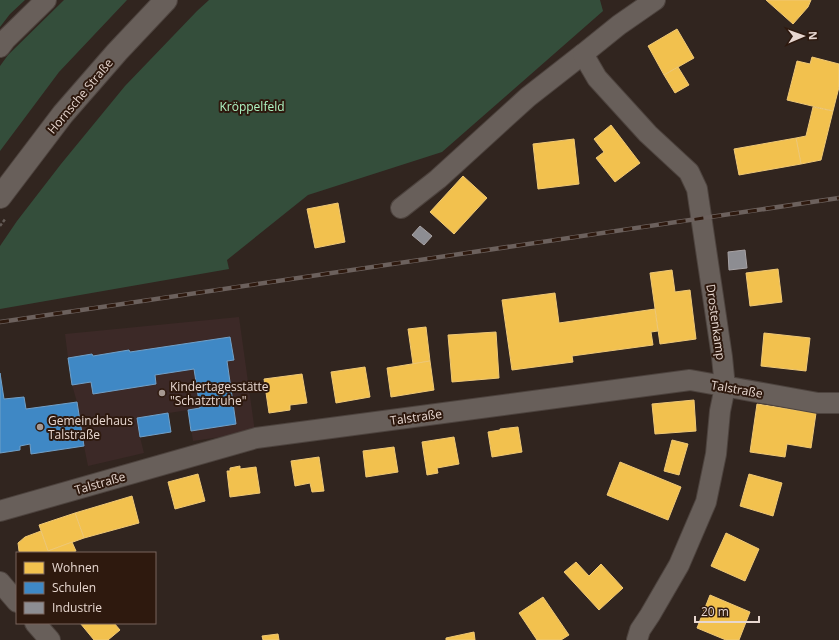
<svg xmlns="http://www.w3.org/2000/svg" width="839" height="640" font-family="'Open Sans',sans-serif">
	<rect width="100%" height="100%" fill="#31251f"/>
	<!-- education -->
	<path fill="#3c2927" d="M239 317 255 432 193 441 188 410 137 418 140 437 144 453 88 466 84 446 77 402 72 385 68 358 65 334Z"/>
	<!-- green -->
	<g fill="#344e3b">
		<path d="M0 0H25L10 14 0 27Z"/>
		<path d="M64 0H127L59 72 0 151V66L8 55Z"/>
		<path d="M209 0H600L603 11 442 152 308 195 227 260 229 269 0 309V246L17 221 61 164 125 86 197 11Z"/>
	</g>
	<!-- homes -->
	<g fill="#f2c14e" stroke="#efc875">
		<path d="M766 0H811L808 7 793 24Z"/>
		<path d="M677 29 694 58 664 75 648 46Z"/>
		<path d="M812 57 839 64V87L833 111 787 100 797 61 810 64Z"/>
		<path d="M678 67 689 85 675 93 664 75Z"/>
		<path d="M813 107 833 111 821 160 801 164 796 138 806 136Z"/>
		<path d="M611 125 640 163 615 182 596 158 604 152 594 139Z"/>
		<path d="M796 138 801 164 739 175 734 149Z"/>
		<path d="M574 139 579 184 538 189 533 144Z"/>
		<path d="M463 176 487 198 454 234 430 212Z"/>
		<path d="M338 203 345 242 315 248 307 209Z"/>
		<path d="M778 269 782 302 750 306 746 273Z"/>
		<path d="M672 270 675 292 690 290 696 339 660 344 650 273Z"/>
		<path d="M555 293 559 323 655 309 658 331 651 332 653 345 572 356 573 362 512 370 502 300Z"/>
		<path d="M426 327 430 361 413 364 408 329Z"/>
		<path d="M496 332 499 378 452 382 448 335Z"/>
		<path d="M764 333 810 338 806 371 761 366Z"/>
		<path d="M430 361 434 390 391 397 387 368Z"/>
		<path d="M365 367 370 397 336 403 331 372Z"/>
		<path d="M302 374 307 403 290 405V410L269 413 264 379Z"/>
		<path d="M694 400 696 431 655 434 652 404Z"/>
		<path d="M757 404 816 413 811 448 787 444 785 457 750 452Z"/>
		<path d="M518 427 522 452 492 457 488 432 500 430V429Z"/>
		<path d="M454 437 459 464 437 468 438 473 427 475 422 442Z"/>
		<path d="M672 440 688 444 679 475 664 471Z"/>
		<path d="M394 447 398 472 366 477 363 451Z"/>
		<path d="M319 457 324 491 312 492 310 483 295 486 291 461Z"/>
		<path d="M620 462 681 487 668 520 607 495Z"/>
		<path d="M240 466V469L256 467 260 493 230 497 227 471H230V468Z"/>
		<path d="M198 474 205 501 175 509 168 482Z"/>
		<path d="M749 474 782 483 773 516 740 506Z"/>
		<path d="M132 496 139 523 84 538 75 513Z"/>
		<path d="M75 513 84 538 48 551 39 525Z"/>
		<path d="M41 531 48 551 72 542 76 551 71 553H20L19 551 18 543 25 537Z"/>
		<path d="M726 533 759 549 745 581 711 566Z"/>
		<path d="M576 562 589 576 601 564 623 588 599 610 564 572Z"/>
		<path d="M710 595 750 612 739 640H726L697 628Z"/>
		<path d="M543 597 569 635 561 640H537L519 613Z"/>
		<path d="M80 623H114L120 630 108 640H94Z"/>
		<path d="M474 632 475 640H446V638Z"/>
		<path d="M278 634 279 640H263L262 636Z"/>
	</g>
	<!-- schools -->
	<g fill="#3f88c5" stroke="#71a0c8">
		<path d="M230 337 234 360 227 361 236 424 191 431 188 410 200 408 194 369 155 375 156 384 93 394 91 382 72 385 68 358 92 354 93 356 129 350 130 352Z"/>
		<path d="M0 373 4 399 24 397 26 409 77 402 84 446 31 454 30 444 20 446V450L0 453Z"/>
		<path d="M168 413 171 432 140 437 137 418Z"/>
	</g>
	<!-- industry -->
	<g fill="#8d8d92" stroke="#a8a3a5">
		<path d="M420 226 432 236 424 245 412 235Z"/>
		<path d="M745 250 747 268 729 270 728 252Z"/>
	</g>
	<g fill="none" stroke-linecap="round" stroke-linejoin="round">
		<!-- minor casing -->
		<g stroke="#4d433e" stroke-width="22">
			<g id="minor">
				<path d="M0 47 6 39 46 0"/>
				<path d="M401 208 438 179 528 97 583 54"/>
				<path d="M0 511 256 438 690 380 818 403H839"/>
				<path d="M0 582 17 602"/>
				<path d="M35 623 50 640"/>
				<path d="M637 640 640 630 650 615 679 565 706 502 716 454 720 411 725 387 722 357 697 189 689 172 648 134 597 78 583 54 619 25 655 0"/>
			</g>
		</g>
		<!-- secondary casing -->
		<g stroke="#4d433e" stroke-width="24">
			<path id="secondary" d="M0 197 63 114 117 52 166 0"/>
		</g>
		<!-- path -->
		<path stroke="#655c57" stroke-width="2.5" stroke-dasharray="3 2" stroke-linecap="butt" d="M0 226 6 218"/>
		<!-- minor -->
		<use href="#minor" stroke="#685f5a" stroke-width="20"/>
		<!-- secondary -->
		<use href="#secondary" stroke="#685f5a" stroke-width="22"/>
		<!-- rail casing -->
		<g stroke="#6c615d" stroke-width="4.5">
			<path id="rail" d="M0 322 839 198"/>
		</g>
		<!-- rail -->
		<use href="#rail" stroke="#2e190e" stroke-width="3" stroke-dasharray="9" stroke-linecap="butt"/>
	</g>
	<!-- markers -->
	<g fill="#a79992" stroke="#2e190e" stroke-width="1.5">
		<circle cx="162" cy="393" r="4"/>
		<circle cx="40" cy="427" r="4"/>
	</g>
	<g text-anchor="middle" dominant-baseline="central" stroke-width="4" stroke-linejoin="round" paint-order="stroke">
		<!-- street labels -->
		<g font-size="12" fill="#e7d7d0" stroke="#2e190e">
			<text transform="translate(80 96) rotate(-50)">Hornsche Straße</text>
			<text transform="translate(716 322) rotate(82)">Drostenkamp</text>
			<text transform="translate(737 389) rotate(10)">Talstraße</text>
			<text transform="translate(416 417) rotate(-8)">Talstraße</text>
			<text transform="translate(100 483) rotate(-16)">Talstraße</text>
		</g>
		<!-- park labels -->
		<g font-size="12" fill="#aef5c4" stroke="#2e190e">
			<text x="252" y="106">Kröppelfeld</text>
		</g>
		<!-- poi labels -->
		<g font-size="12" fill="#e7d7d0" stroke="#2e190e" text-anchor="start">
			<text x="170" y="386">Kindertagesstätte<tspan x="170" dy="14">"Schatztruhe"</tspan></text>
			<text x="48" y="420">Gemeindehaus<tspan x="48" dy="14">Talstraße</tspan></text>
		</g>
	</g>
	<!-- legend -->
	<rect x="16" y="552" width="140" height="72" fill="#2e190e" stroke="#78655c"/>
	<rect x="24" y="562" width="20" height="12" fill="#f2c14e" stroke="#78655c"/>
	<text x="52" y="572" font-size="12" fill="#e7d7d0">Wohnen</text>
	<rect x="24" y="582" width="20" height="12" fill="#3f88c5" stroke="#78655c"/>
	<text x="52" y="592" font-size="12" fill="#e7d7d0">Schulen</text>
	<rect x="24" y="602" width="20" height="12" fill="#8d8d92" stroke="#78655c"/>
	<text x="52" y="612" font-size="12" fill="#e7d7d0">Industrie</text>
	<!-- north arrow -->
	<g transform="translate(803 36) rotate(88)" stroke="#2e190e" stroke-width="3" paint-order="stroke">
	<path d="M0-3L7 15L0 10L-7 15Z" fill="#e7d7d0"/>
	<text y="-6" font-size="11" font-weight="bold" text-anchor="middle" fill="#e7d7d0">N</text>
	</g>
	<!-- scale -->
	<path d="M695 616v6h64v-6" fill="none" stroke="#e7d7d0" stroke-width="2"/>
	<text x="701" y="616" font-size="12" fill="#e7d7d0" stroke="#2e190e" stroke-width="3" paint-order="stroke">20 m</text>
</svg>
